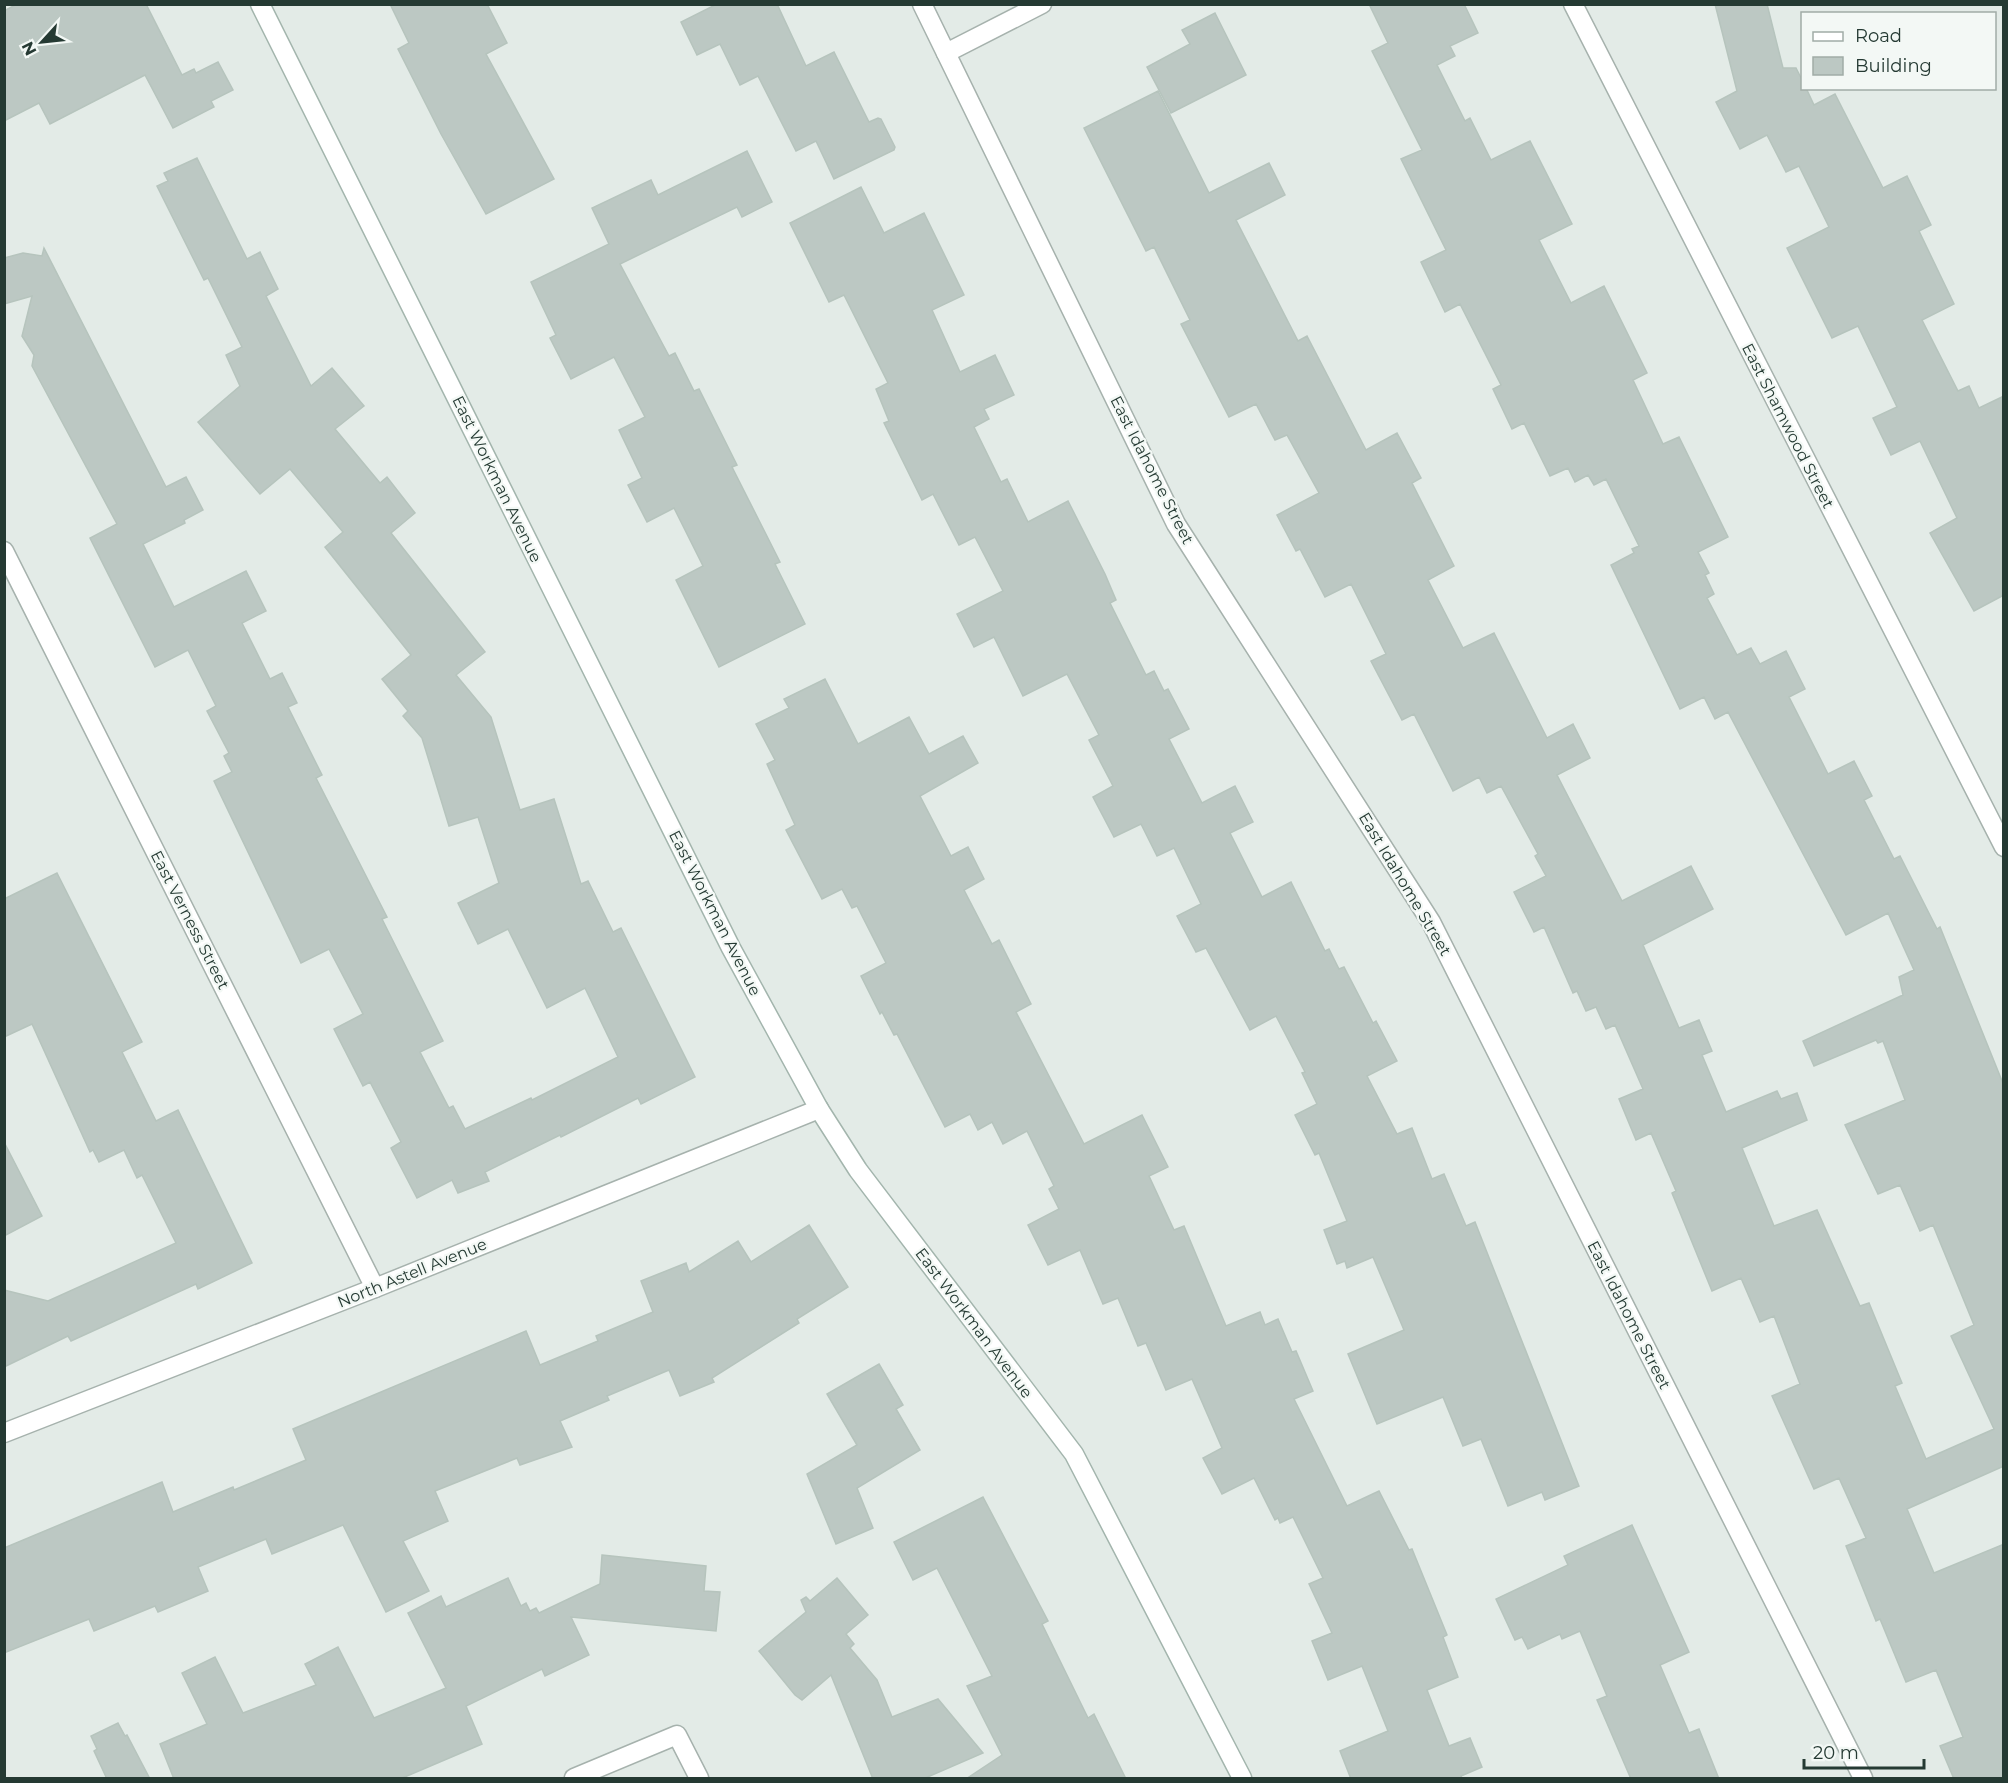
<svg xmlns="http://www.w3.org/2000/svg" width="2008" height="1783" font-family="Montserrat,sans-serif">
	<rect width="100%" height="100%" fill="#e3ebe7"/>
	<!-- building -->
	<g fill="#bcc8c3" stroke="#b6c4bd" stroke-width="1.5">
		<path d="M17 4H146L182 75 194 69 196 73 218 62 233 90 211 101 214 107 173 128 145 75 50 124 39 103 4 121V11Z"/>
		<path d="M390 4H487L507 43 486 54 554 179 486 214 441 134 398 49 409 43Z"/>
		<path d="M717 4H777L806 66 834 52 869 122 878 118 881 119 895 147 894 150 834 179 816 141 796 151 758 76 740 85 720 44 697 55 681 22Z"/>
		<path d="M1369 4H1464L1478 33 1450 46 1455 56 1437 65 1465 121 1470 118 1491 160 1530 141 1572 224 1539 240 1571 303 1604 286 1647 373 1633 380 1663 444 1679 437 1728 537 1698 552 1709 573 1705 575 1714 594 1707 598 1737 655 1751 648 1760 664 1786 651 1805 689 1789 697 1828 774 1854 761 1872 796 1864 800 1894 859 1900 856 1937 929 1940 927 2004 1086V1466L1907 1509 1934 1573 2004 1544V1779H1954L1940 1746 1963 1737 1936 1670 1906 1682 1880 1619 1876 1621 1846 1546 1866 1538 1839 1478 1814 1489 1772 1396 1800 1384 1774 1316 1760 1322 1741 1278 1712 1291 1672 1193 1676 1191 1651 1133 1636 1140 1619 1099 1643 1089 1615 1025 1606 1029 1596 1007 1586 1011 1577 991 1573 993 1544 927 1534 932 1514 892 1546 876 1535 856 1538 854 1501 786 1487 793 1479 777 1453 791 1414 714 1402 720 1371 661 1386 654 1351 584 1325 597 1300 549 1296 551 1277 515 1319 493 1287 435 1275 440 1256 404 1229 417 1181 324 1190 320 1154 247 1146 251 1084 128 1158 91 1209 193 1269 163 1285 195 1236 220 1298 341 1307 336 1366 450 1397 433 1421 478 1412 483 1454 566 1428 580 1463 648 1494 633 1547 738 1573 724 1590 758 1557 775 1622 901 1691 866 1713 909 1643 945 1679 1028 1699 1020 1712 1051 1702 1055 1726 1112 1777 1091 1781 1099 1797 1093 1807 1120 1742 1148 1774 1226 1817 1210 1860 1306 1869 1303 1902 1383 1895 1386 1926 1459 1994 1429 1951 1336 1974 1325 1933 1225 1920 1231 1900 1185 1878 1194 1845 1125 1905 1100 1883 1041 1878 1043 1876 1040 1814 1066 1803 1041 1903 995 1899 977 1914 970 1888 913 1846 935 1728 712 1715 719 1704 697 1680 709 1611 565 1634 553 1632 549 1639 546 1606 479 1594 485 1588 475 1575 482 1568 468 1550 476 1524 423 1512 429 1493 389 1501 385 1460 304 1445 312 1421 262 1446 250 1401 159 1422 150 1372 51 1388 43Z"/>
		<path d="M1715 4H1767L1783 68H1796L1803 82V88H1806L1814 105 1835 94 1883 188 1907 176 1931 225 1919 231 1954 304 1922 320 1958 391 1969 386 1979 408 2004 396V595L1974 611 1930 533 1957 518 1920 441 1891 455 1873 418 1897 407 1858 326 1832 338 1787 248 1829 227 1799 166 1786 172 1767 135 1740 149 1716 102 1737 91Z"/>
		<path d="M1215 13 1246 75 1171 113 1147 67 1190 44 1182 30Z"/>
		<path d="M747 151 772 202 742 217 737 207 620 264 669 356 675 353 694 391 699 389 737 465 732 467 780 562 775 564 805 624 719 667 676 580 703 566 674 508 647 522 628 485 642 478 619 430 645 417 614 357 571 379 550 338 556 335 531 282 609 244 592 208 651 180 658 195Z"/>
		<path d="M197 158 247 259 260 252 278 289 266 296 311 386 332 368 364 406 335 429 380 483 387 477 415 513 391 533 485 652 456 675 491 717 520 810 554 799 581 884 588 881 613 932 621 928 695 1077 641 1104 638 1098 561 1137 560 1135 485 1172 489 1181 458 1193 452 1180 417 1198 391 1148 401 1142 370 1082 363 1086 334 1029 363 1014 329 949 301 963 214 781 232 772 224 756 229 753 207 711 216 706 188 650 155 667 90 538 117 524 32 366 34 355 22 336 32 296 4 304V258L23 253 42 256 44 248 166 487 186 477 203 510 184 520 185 523 143 544 174 607 246 571 266 611 242 623 270 679 282 673 297 703 288 707 322 775 316 778 387 917 382 919 443 1041 420 1052 449 1108 453 1106 465 1129 531 1098 532 1100 618 1057 585 988 547 1008 508 929 478 944 458 903 499 883 478 817 449 826 422 738 403 716 408 711 382 679 411 655 325 547 343 532 290 469 260 494 198 422 240 386 226 355 242 347 208 278 204 280 157 186 168 181 164 173Z"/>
		<path d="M861 187 884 233 924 213 964 295 932 310 960 372 995 355 1014 395 984 409 989 419 974 427 1001 482 1007 479 1028 522 1068 501 1105 574 1116 600 1110 603 1146 675 1154 671 1164 691 1168 689 1189 729 1169 739 1202 803 1235 786 1253 822 1230 833 1262 897 1291 882 1325 951 1329 949 1339 969 1344 967 1373 1023 1376 1021 1397 1061 1367 1076 1397 1134 1412 1128 1432 1179 1444 1174 1466 1226 1475 1222 1579 1486 1545 1500 1542 1492 1508 1506 1481 1439 1463 1446 1443 1397 1377 1424 1348 1354 1404 1330 1373 1257 1347 1268 1345 1261 1337 1264 1324 1230 1347 1221 1319 1153 1315 1155 1295 1115 1317 1104 1302 1073 1305 1072 1276 1016 1250 1030 1206 948 1196 952 1177 916 1201 904 1174 848 1157 856 1141 824 1114 837 1093 797 1113 786 1089 740 1099 735 1067 674 1023 696 994 637 974 647 957 614 1003 591 975 537 959 545 933 494 922 500 884 423 889 421 876 389 888 383 844 295 829 302 790 223Z"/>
		<path d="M825 679 858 744 909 717 929 754 963 736 978 763 920 796 951 856 968 847 984 879 964 890 992 944 999 940 1031 1004 1016 1012 1084 1144 1142 1115 1168 1167 1149 1176 1174 1230 1184 1226 1226 1326 1260 1312 1265 1325 1278 1319 1292 1352 1296 1351 1313 1391 1294 1399 1347 1506 1379 1491 1409 1550 1412 1549 1447 1635 1443 1637 1458 1677 1427 1690 1449 1746 1470 1738 1482 1767 1461 1776 1462 1779H1351L1340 1751 1388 1731 1362 1666 1328 1680 1312 1641 1332 1633 1309 1584 1323 1578 1293 1517 1280 1523 1278 1518 1275 1520 1254 1478 1222 1494 1203 1458 1222 1448 1192 1379 1166 1390 1146 1343 1138 1346 1118 1298 1103 1304 1080 1250 1048 1265 1028 1225 1059 1209 1049 1189 1054 1186 1027 1131 1003 1144 992 1122 978 1130 970 1114 945 1127 897 1034 894 1035 882 1012 880 1014 861 976 886 963 857 906 852 908 842 889 822 899 786 830 795 825 767 764 775 760 756 724 789 708 784 699Z"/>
		<path d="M57 873 142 1042 122 1052 156 1121 178 1110 252 1263 198 1289 196 1284 71 1341 68 1336 4 1367V1290L48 1301 176 1243 142 1175 137 1178 124 1150 99 1162 93 1150 90 1152 32 1024 4 1037V899Z"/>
		<path d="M4 1142 42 1216 4 1236Z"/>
		<path d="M809 1225 848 1287 797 1319 799 1323 712 1378 714 1382 680 1396 669 1370 607 1396 609 1400 560 1421 572 1447 520 1465 517 1458 435 1491 448 1521 403 1541 429 1591 386 1612 343 1525 272 1554 266 1539 198 1567 208 1591 158 1612 155 1606 94 1631 89 1619 4 1653V1548L162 1482 173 1512 233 1487 234 1490 306 1460 293 1429 526 1331 540 1365 598 1341 596 1336 653 1312 641 1281 686 1263 689 1272 738 1241 751 1262Z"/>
		<path d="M879 1364 903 1405 896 1409 920 1450 857 1488 873 1528 836 1544 807 1474 857 1445 827 1394Z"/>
		<path d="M983 1497 1048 1621 1042 1624 1088 1718 1094 1714 1126 1779H966L1002 1755 967 1686 992 1676 937 1568 913 1580 894 1542Z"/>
		<path d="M1632 1525 1689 1652 1660 1665 1689 1733 1699 1729 1719 1779H1631L1597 1700 1607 1696 1580 1631 1562 1639 1560 1634 1528 1649 1522 1637 1515 1640 1496 1599 1568 1565 1564 1556Z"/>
		<path d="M602 1555 706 1566 704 1591 720 1592 716 1631 571 1617 589 1655 545 1676 542 1669 466 1706 482 1744 400 1779H174L160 1744 207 1724 182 1673 215 1657 243 1713 316 1685 305 1664 338 1647 374 1718 446 1688 408 1613 441 1596 446 1607 508 1578 521 1606 526 1603 530 1611 536 1608 539 1613 600 1584Z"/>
		<path d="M837 1578 868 1615 846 1634 854 1644 850 1648 877 1680 892 1717 938 1699 983 1753 923 1779H873L831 1675 802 1700 795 1695 759 1651 806 1612 801 1600 806 1597 810 1601Z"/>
		<path d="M118 1723 125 1736 127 1735 150 1779H107L94 1751 97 1749 91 1736Z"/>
	</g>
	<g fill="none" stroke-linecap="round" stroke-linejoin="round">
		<!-- street casing -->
		<g stroke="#a6b2ad" stroke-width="21">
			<g id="street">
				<path d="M922 4 1176 524 1431 922 1863 1778"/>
				<path d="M1573 4 2004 847"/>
				<path d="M946 53 1042 4"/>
				<path d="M4 551 375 1288"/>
				<path d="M4 1433 375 1288 819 1109"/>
				<path d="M574 1778 677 1735 699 1778"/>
			</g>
		</g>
		<!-- secondary casing -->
		<g stroke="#a3b5ad" stroke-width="21">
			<path id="secondary" d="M260 4 731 948 819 1109 858 1170 1074 1454 1242 1778"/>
		</g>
		<!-- street -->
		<use href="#street" stroke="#fff" stroke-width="18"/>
		<!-- secondary -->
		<use href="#secondary" stroke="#fff" stroke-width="18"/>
	</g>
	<g text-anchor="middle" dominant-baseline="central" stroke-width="4.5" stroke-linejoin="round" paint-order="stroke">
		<!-- street labels -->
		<g font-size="16" fill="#253a33" stroke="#f3f8f5">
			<text transform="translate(1788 426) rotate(63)">East Shamwood Street</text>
			<text transform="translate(1152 470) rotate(63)">East Idahome Street</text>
			<text transform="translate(497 479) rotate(64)">East Workman Avenue</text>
			<text transform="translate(1405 884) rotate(59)">East Idahome Street</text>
			<text transform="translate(715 913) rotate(63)">East Workman Avenue</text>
			<text transform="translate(190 920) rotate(63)">East Verness Street</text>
			<text transform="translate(412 1273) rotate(-22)">North Astell Avenue</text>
			<text transform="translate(1629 1315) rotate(63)">East Idahome Street</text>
			<text transform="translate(974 1323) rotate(53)">East Workman Avenue</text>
		</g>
	</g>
	<!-- border -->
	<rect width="2008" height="1783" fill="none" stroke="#253a33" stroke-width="12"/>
	<!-- legend -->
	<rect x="1801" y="12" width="195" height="78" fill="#f3f8f5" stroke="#a1aca7" stroke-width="1.5"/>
	<rect x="1813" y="32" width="30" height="9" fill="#ffffff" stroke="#a1aca7" stroke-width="1.5"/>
	<text x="1855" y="42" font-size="18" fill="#253a33">Road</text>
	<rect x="1813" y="57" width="30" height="18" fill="#bcc8c3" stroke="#a1aca7" stroke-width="1.5"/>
	<text x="1855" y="72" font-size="18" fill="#253a33">Building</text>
	<!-- north arrow -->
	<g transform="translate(42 42) rotate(243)" stroke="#f3f8f5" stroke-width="4.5" paint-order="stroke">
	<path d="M0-4.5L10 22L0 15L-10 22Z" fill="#253a33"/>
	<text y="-9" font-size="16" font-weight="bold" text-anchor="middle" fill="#253a33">N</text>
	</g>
	<!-- scale -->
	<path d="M1804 1759v9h120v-9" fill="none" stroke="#253a33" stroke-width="3"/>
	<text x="1813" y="1759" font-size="18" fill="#253a33" stroke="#f3f8f5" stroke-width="4.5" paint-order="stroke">20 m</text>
</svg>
